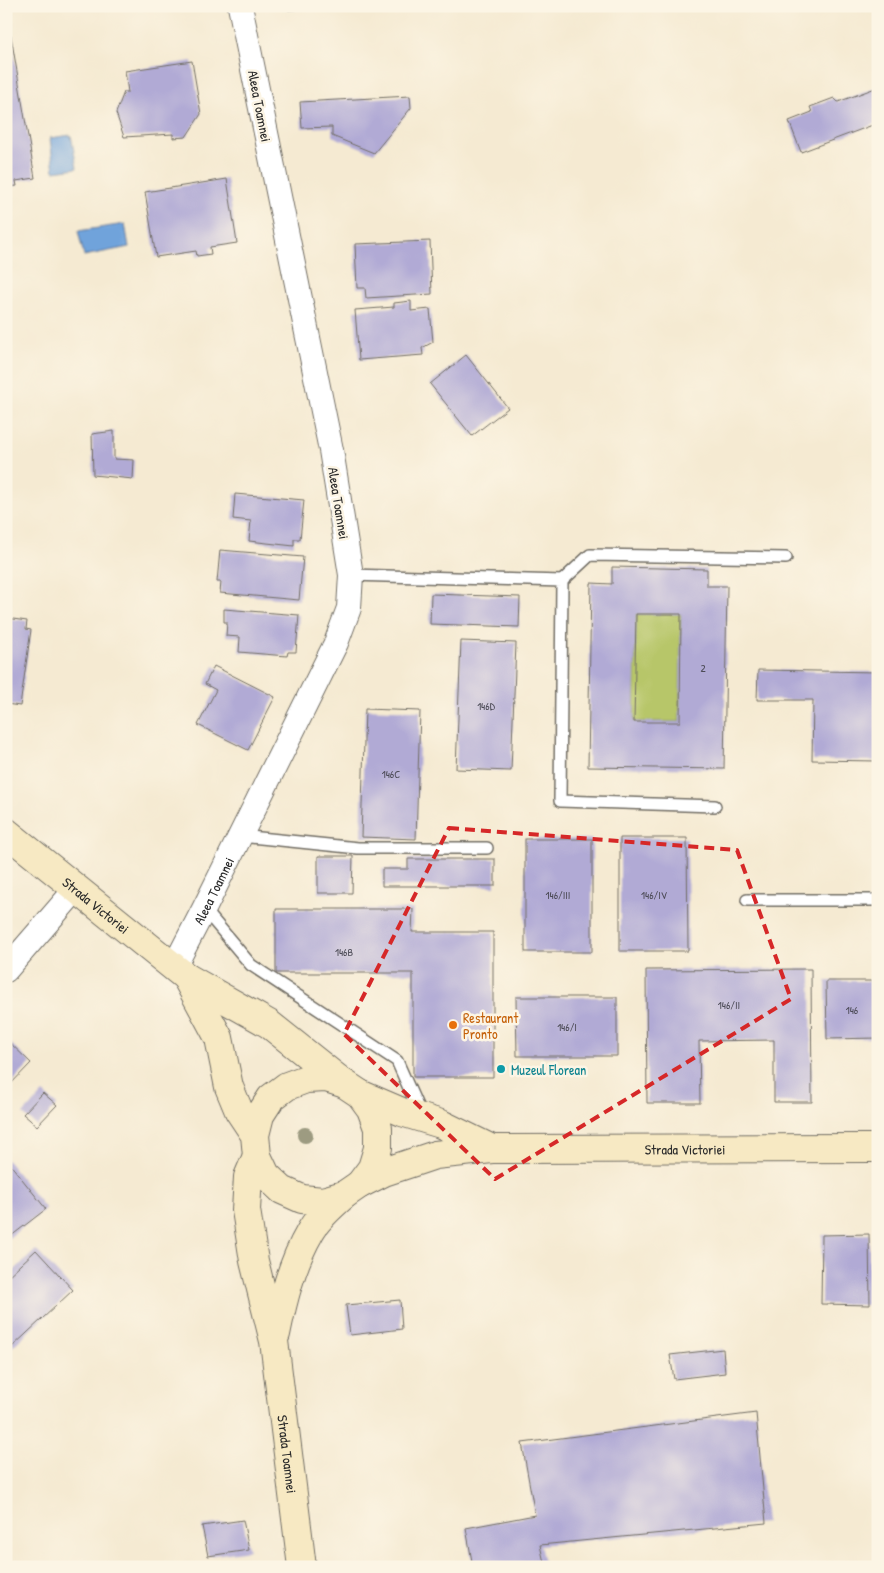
<svg xmlns="http://www.w3.org/2000/svg" width="884" height="1573" font-family="'Patrick Hand',sans-serif">
	<rect width="100%" height="100%" fill="#fcf5e5"/>
	<filter id="ink" filterUnits="userSpaceOnUse"><feTurbulence type="fractalNoise" baseFrequency=".02" numOctaves="2"/><feDisplacementMap in="SourceGraphic" scale="10" xChannelSelector="R" yChannelSelector="G"/><feConvolveMatrix kernelMatrix="1 2 1 2 8 2 1 2 1" color-interpolation-filters="sRGB"/></filter>
	<filter id="wash" filterUnits="userSpaceOnUse"><feTurbulence type="fractalNoise" baseFrequency=".0096" numOctaves="4" result="noise"/><feDisplacementMap in="SourceGraphic" scale="20" xChannelSelector="R" yChannelSelector="G"/><feGaussianBlur stdDeviation="1.12" result="paint"/><feColorMatrix in="noise" values="0 0 0 0 0 0 0 0 0 0 0 0 0 0 0 0 0 1.4 0 .05"/><feComposite in="paint" operator="in"/></filter>
	<g filter="url(#wash)">
		<rect width="100%" height="100%" fill="#f5ead2"/>
		<!-- green -->
		<path fill="#b7c669" stroke="#71784a" d="M636 614H681L680 722H634Z"/>
		<!-- water -->
		<g fill="#6fa3db" stroke="#4d6783">
			<path d="M71 135 77 168 54 171 50 138Z"/>
			<path d="M125 224 129 247 84 256 78 231Z"/>
		</g>
		<g id="blocks">
			<!-- building -->
			<g fill="#b1aad5" fill-rule="evenodd">
				<path d="M288 6H319V8L288 10Z"/>
				<path d="M11 36 35 178 16 181 17 186 6 187V37Z"/>
				<path d="M192 61 201 114 186 137 173 138V134L124 137 116 113 124 92H128L125 71Z"/>
				<path d="M878 87V123L801 152 789 121 812 112 810 107 834 98 838 102Z"/>
				<path d="M410 96 411 108 374 153 332 136V127L302 128 300 102Z"/>
				<path d="M227 179 237 243 210 247 211 254 197 256 196 251 156 257 145 192Z"/>
				<path d="M430 241 432 294 366 298 365 288H357L355 244Z"/>
				<path d="M411 301V311L430 309 433 342 422 348 423 355 359 360 355 310 394 307V303Z"/>
				<path d="M466 355 508 408 472 436 430 384Z"/>
				<path d="M114 431V459L134 460 133 479 93 475 92 434Z"/>
				<path d="M235 494 304 500 300 539H294V546L249 541 251 521 233 519Z"/>
				<path d="M220 550 303 557 299 600 220 593 221 582H217Z"/>
				<path d="M612 567 707 569V586H727L724 769 588 767 591 583 612 584ZM636 614H681L680 722H634Z"/>
				<path d="M431 594 520 597 519 627 430 624Z"/>
				<path d="M224 609 299 615 296 652H288L287 656 239 652 240 637 226 636 227 622H224Z"/>
				<path d="M6 618 27 621 26 629 31 630 20 706 6 704 9 688 6 687Z"/>
				<path d="M461 641 516 643 511 771 456 769Z"/>
				<path d="M214 666 275 697 248 750 198 725 216 690 205 684Z"/>
				<path d="M758 670 878 672V761L812 760 813 700H757Z"/>
				<path d="M365 709 420 711 416 839 361 837Z"/>
				<path d="M620 838H687L688 951H620Z"/>
				<rect x="525" y="839" width="67" height="113"/>
				<path d="M318 856H353L352 893H318Z"/>
				<path d="M408 859H495V886H382V869H408Z"/>
				<path d="M276 909H413L412 932H493V1077H413V973H276Z"/>
				<path d="M811 969 812 1102H774V1040L699 1041 700 1103H647L646 970Z"/>
				<path d="M826 981H878V1038L827 1039Z"/>
				<path d="M516 997H617V1056H517Z"/>
				<path d="M6 1039 31 1063 6 1089Z"/>
				<path d="M43 1093 57 1105 37 1126 23 1114Z"/>
				<path d="M6 1159 46 1209 6 1240Z"/>
				<path d="M869 1234 870 1305 821 1304 822 1235Z"/>
				<path d="M36 1250 73 1290 11 1348 6 1344V1278Z"/>
				<path d="M400 1300 402 1329 350 1335 346 1305Z"/>
				<path d="M723 1349 725 1373 674 1379 670 1355Z"/>
				<path d="M756 1413 766 1523 540 1545 545 1567H473L466 1528 535 1515 522 1443Z"/>
				<path d="M243 1520 249 1550 208 1556 202 1526Z"/>
			</g>
		</g>
	</g>
	<g filter="url(#ink)">
		<use href="#blocks" fill-opacity="0" stroke="#726e65" stroke-width="1"/>
		<g fill="none" stroke-linecap="round" stroke-linejoin="round">
			<!-- lane casing -->
			<g stroke="#726e65" stroke-width="14">
				<g id="lane">
					<path d="M351 575 562 581 560 801 715 806"/>
					<path d="M562 581 590 555 786 558"/>
					<path d="M241 836 358 848H487"/>
					<path d="M747 900H878"/>
					<path d="M204 909 251 965 397 1061 421 1115"/>
				</g>
			</g>
			<!-- street casing -->
			<g stroke="#726e65" stroke-width="26">
				<g id="street">
					<path id="s1" d="M174 967 204 909 336 643 349 608 351 575 331 450 240 6"/>
					<path d="M6 970 77 888"/>
				</g>
			</g>
			<!-- secondary casing -->
			<g stroke="#726e65" stroke-width="30">
				<g id="secondary">
					<path id="s2" d="M6 832 186 977 269 1024 343 1083"/>
					<path d="M186 977 219 1038 229 1087 239 1111 255 1135 257 1156 266 1175 282 1190 302 1199 323 1201 344 1195 360 1184 372 1168 378 1148V1128L371 1109 360 1094 345 1084 326 1078 306 1079 287 1086 271 1098 260 1115 255 1135"/>
					<path d="M360 1094 402 1112 441 1124 492 1149"/>
					<path id="s3" d="M257 1156 248 1177 246 1210 254 1261 274 1341 302 1567"/>
					<path id="s4" d="M360 1184 384 1172 435 1155 492 1149 878 1148"/>
					<path d="M276 1334C283 1299 292 1263 310 1232 318 1217 332 1206 344 1195"/>
				</g>
			</g>
			<!-- lane -->
			<use href="#lane" stroke="#fff" stroke-width="11"/>
			<!-- street -->
			<use href="#street" stroke="#fff" stroke-width="24"/>
			<!-- secondary -->
			<use href="#secondary" stroke="#f7e9c3" stroke-width="28"/>
		</g>
		<!-- trees -->
		<circle fill="#9d9b81" cx="305" cy="1135" r="8"/>
	</g>
	<!-- marked area -->
	<path fill="none" stroke="#d62828" stroke-width="4" stroke-dasharray="10 6" stroke-linejoin="round" d="M449 828 737 850 791 999 495 1179 344 1034Z"/>
	<!-- markers -->
	<circle fill="#e8710a" stroke="#fcf5e5" stroke-width="2" cx="453" cy="1025" r="5"/>
	<circle fill="#0f9aa8" stroke="#fcf5e5" stroke-width="2" cx="501" cy="1069" r="5"/>
	<g text-anchor="middle" dominant-baseline="central" stroke-width="5" stroke-linejoin="round" paint-order="stroke">
		<!-- number labels -->
		<g font-size="11" fill="#4c4b56">
			<text x="703" y="668">2</text>
			<text x="486" y="706">146D</text>
			<text x="391" y="774">146C</text>
			<text x="558" y="895">146/III</text>
			<text x="654" y="895">146/IV</text>
			<text x="344" y="952">146B</text>
			<text x="729" y="1005">146/II</text>
			<text x="852" y="1010">146</text>
			<text x="567" y="1027">146/I</text>
		</g>
		<!-- street labels -->
		<g font-size="14" fill="#2b2b2b" stroke="#fcf5e5">
			<text transform="translate(260 106) rotate(79)">Aleea Toamnei</text>
			<text transform="translate(339 503) rotate(81)">Aleea Toamnei</text>
			<text stroke="none"><textPath href="#s1" startOffset="86">Aleea Toamnei</textPath></text>
			<text stroke="none"><textPath href="#s2" startOffset="116">Strada Victoriei</textPath></text>
			<text stroke="none"><textPath href="#s4" startOffset="331">Strada Victoriei</textPath></text>
			<text stroke="none"><textPath href="#s3" startOffset="304">Strada Toamnei</textPath></text>
		</g>
		<!-- food labels -->
		<g font-size="14" fill="#c56008" stroke="#fcf5e5" text-anchor="start">
			<text x="463" y="1017">Restaurant<tspan x="463" dy="16">Pronto</tspan></text>
		</g>
		<!-- culture labels -->
		<g font-size="14" fill="#0d838f" stroke="#fcf5e5" text-anchor="start">
			<text x="511" y="1069">Muzeul Florean</text>
		</g>
	</g>
	<!-- margin -->
	<rect width="884" height="1573" fill="none" stroke="#fcf5e5" stroke-width="25"/>
</svg>
